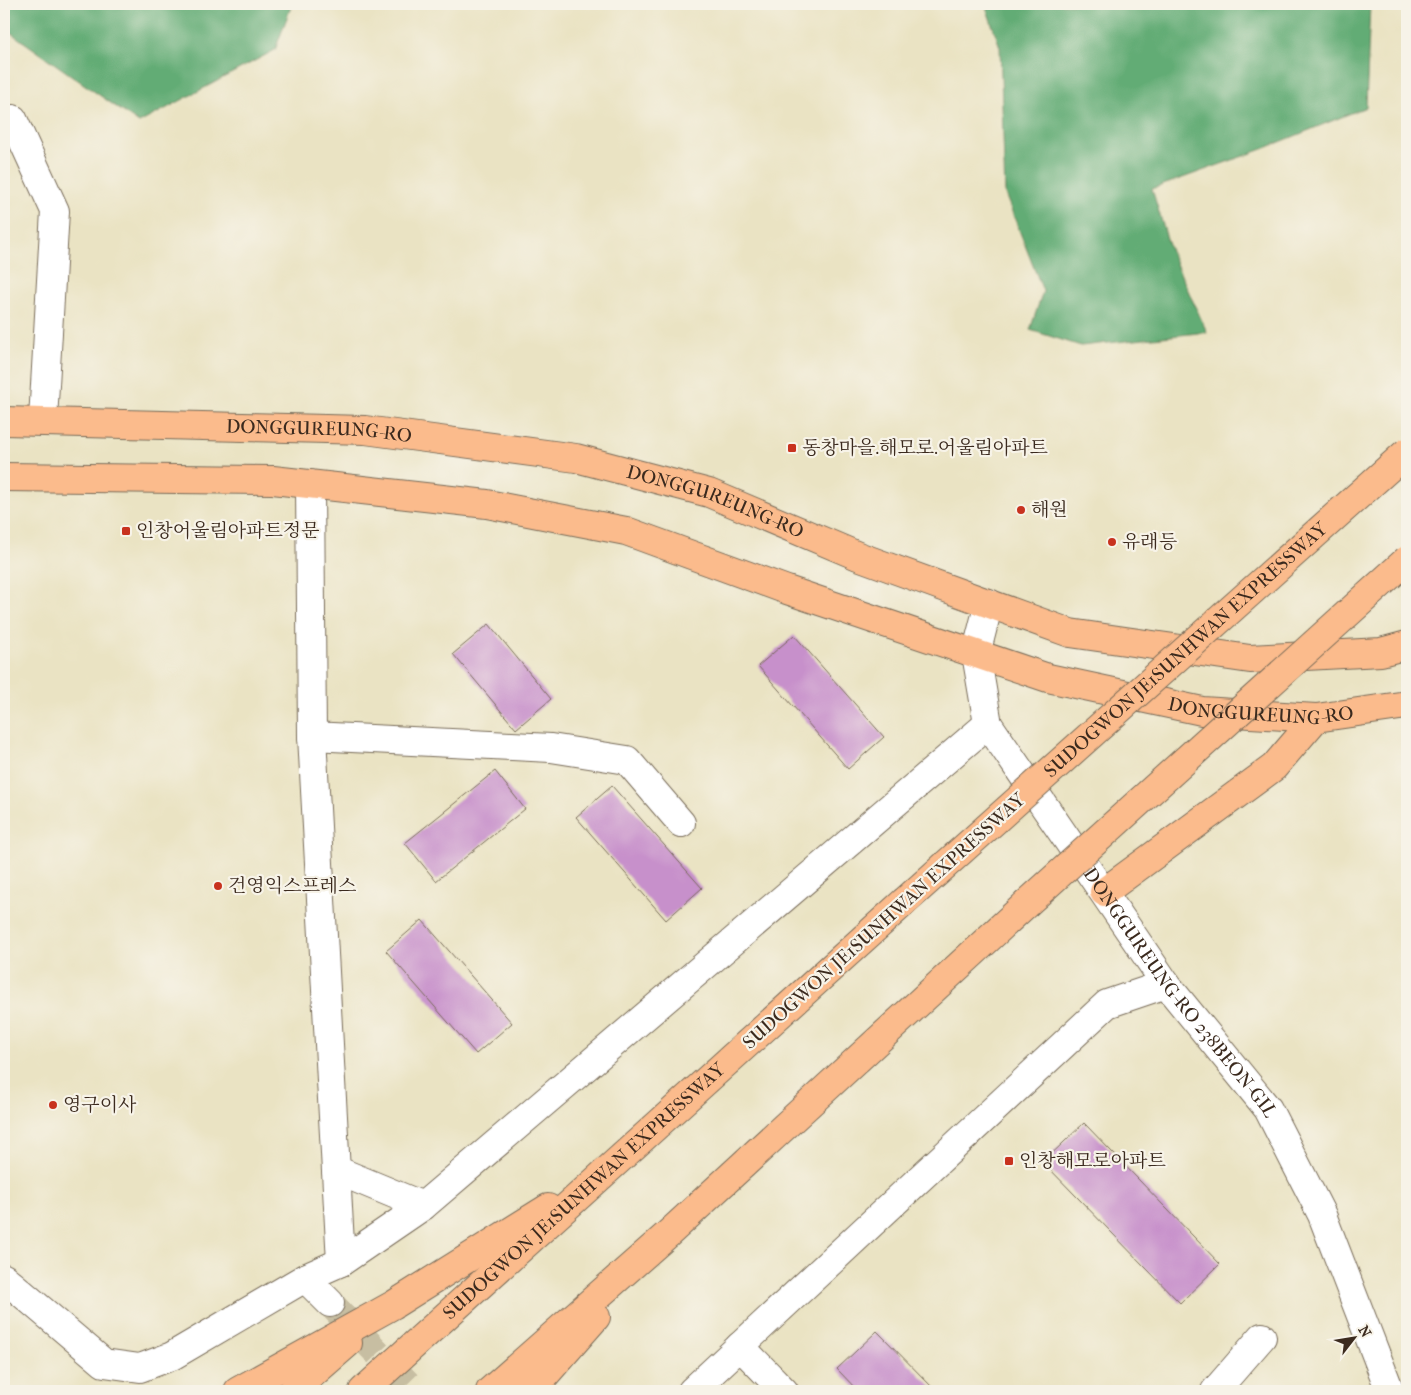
<svg xmlns="http://www.w3.org/2000/svg" width="1411" height="1395" font-family="'IM FELL French Canon','Noto Serif KR',serif">
	<rect width="100%" height="100%" fill="#f7f3e8"/>
	<filter id="ink" filterUnits="userSpaceOnUse"><feTurbulence type="fractalNoise" baseFrequency=".02" numOctaves="2"/><feDisplacementMap in="SourceGraphic" scale="10" xChannelSelector="R" yChannelSelector="G"/><feConvolveMatrix kernelMatrix="1 2 1 2 8 2 1 2 1" color-interpolation-filters="sRGB"/></filter>
	<filter id="wash" filterUnits="userSpaceOnUse"><feTurbulence type="fractalNoise" baseFrequency=".0096" numOctaves="4" result="noise"/><feDisplacementMap in="SourceGraphic" scale="20" xChannelSelector="R" yChannelSelector="G"/><feGaussianBlur stdDeviation="1.12" result="paint"/><feColorMatrix in="noise" values="0 0 0 0 0 0 0 0 0 0 0 0 0 0 0 0 0 1.4 0 .05"/><feComposite in="paint" operator="in"/></filter>
	<g filter="url(#wash)">
		<rect width="100%" height="100%" fill="#eae3c3"/>
		<!-- forest -->
		<g fill="#62ac74" stroke="#4e6b49">
			<path d="M4 4H292L275 50 139 123 4 28Z"/>
			<path d="M985 4H1370L1366 107 1263 149 1152 189 1172 255 1207 332 1081 346 1030 330 1043 291 1005 194 1000 47Z"/>
		</g>
		<g id="blocks">
			<!-- building -->
			<g fill="#c790cb">
				<path d="M489 624 551 699 516 729 453 654Z"/>
				<path d="M794 635 884 737 848 769 758 666Z"/>
				<path d="M495 771 525 809 436 881 405 843Z"/>
				<path d="M612 786 702 888 666 920 576 817Z"/>
				<path d="M422 920 512 1023 476 1054 386 951Z"/>
				<path d="M1084 1123 1220 1264 1180 1303 1043 1162Z"/>
				<path d="M877 1331 936 1391H858L837 1369Z"/>
			</g>
		</g>
	</g>
	<g filter="url(#ink)">
		<use href="#blocks" fill-opacity="0" stroke="#786b58" stroke-width="1"/>
		<g fill="none" stroke-linecap="round" stroke-linejoin="round">
			<!-- minor-tunnel -->
			<path stroke="#c7bea2" stroke-width="28" stroke-dasharray="28 14" stroke-linecap="butt" d="M330 1303 414 1391"/>
			<!-- minor casing -->
			<g stroke="#786b58" stroke-width="30">
				<g id="minor">
					<path d="M13 119 55 211 43 420"/>
					<path d="M310 484 312 736 341 1262"/>
					<path id="s1" d="M989 603 976 654 988 724 1166 984 1268 1109 1322 1215 1390 1391"/>
					<path d="M312 736 551 748 627 760 681 823"/>
					<path d="M336 1170 423 1206"/>
					<path d="M4 1278 104 1363 140 1368 172 1356 305 1278 330 1303"/>
					<path d="M305 1278 341 1262 423 1206 988 724"/>
					<path d="M740 1346 784 1391"/>
					<path d="M692 1391 1107 1004 1166 984"/>
					<path d="M1215 1391 1262 1337"/>
				</g>
			</g>
			<!-- major casing -->
			<g stroke="#786b58" stroke-width="30">
				<g id="major">
					<path id="s2" d="M4 421 365 430 576 458 709 493 858 556 1070 633 1250 659 1381 652 1407 645"/>
					<path id="s3" d="M4 477 273 480 487 504 626 531 787 590 1048 678 1202 711 1316 718 1407 705"/>
					<path d="M1104 892 1274 767 1316 718"/>
				</g>
			</g>
			<!-- highway casing -->
			<g stroke="#786b58" stroke-width="30">
				<g id="highway">
					<path d="M238 1391 393 1305 548 1208"/>
					<path d="M293 1391 348 1343"/>
					<path id="s4" d="M363 1391 904 902"/>
					<path d="M490 1391 668 1234 1025 905"/>
					<path d="M531 1391 596 1317"/>
				</g>
			</g>
			<!-- minor -->
			<use href="#minor" stroke="#fff" stroke-width="28"/>
			<!-- major -->
			<use href="#major" stroke="#fbbb8c" stroke-width="28"/>
			<!-- highway -->
			<use href="#highway" stroke="#fbbb8c" stroke-width="28"/>
			<!-- highway-bridge casing -->
			<g stroke="#786b58" stroke-width="30" stroke-linecap="butt">
				<g id="highway-bridge">
					<path id="s5" d="M904 902 1407 452"/>
					<path d="M1025 905 1407 560"/>
				</g>
			</g>
			<!-- highway-bridge -->
			<use href="#highway-bridge" stroke="#fbbb8c" stroke-width="28"/>
		</g>
	</g>
	<!-- markers -->
	<g fill="#c8321e" stroke="#f7f3e8" stroke-width="2">
		<rect x="787" y="443" width="10" height="10" rx="2.5"/>
		<circle cx="1021" cy="510" r="5"/>
		<rect x="121" y="526" width="10" height="10" rx="2.5"/>
		<circle cx="1112" cy="542" r="5"/>
		<circle cx="218" cy="886" r="5"/>
		<circle cx="53" cy="1105" r="5"/>
		<rect x="1004" y="1156" width="10" height="10" rx="2.5"/>
	</g>
	<g text-anchor="middle" dominant-baseline="central" stroke-width="4.5" stroke-linejoin="round" paint-order="stroke">
		<!-- street labels -->
		<g font-size="19" fill="#3b2a1e" stroke="#f7f3e8">
			<text stroke="none"><textPath href="#s2" startOffset="315">DONGGUREUNG-RO</textPath></text>
			<text stroke="none"><textPath href="#s2" startOffset="720">DONGGUREUNG-RO</textPath></text>
			<text stroke="none"><textPath href="#s5" startOffset="378">SUDOGWON JE1SUNHWAN EXPRESSWAY</textPath></text>
			<text stroke="none"><textPath href="#s3" startOffset="1289">DONGGUREUNG-RO</textPath></text>
			<text transform="translate(884 921) rotate(-42)">SUDOGWON JE1SUNHWAN EXPRESSWAY</text>
			<text stroke="none"><textPath href="#s1" startOffset="454">DONGGUREUNG-RO 238BEON-GIL</textPath></text>
			<text stroke="none"><textPath href="#s4" startOffset="298">SUDOGWON JE1SUNHWAN EXPRESSWAY</textPath></text>
		</g>
		<!-- poi labels -->
		<g font-size="19" fill="#3b2a1e" stroke="#f7f3e8" text-anchor="start">
			<text x="802" y="448">동창마을.해모로.어울림아파트</text>
			<text x="1031" y="510">해원</text>
			<text x="136" y="531">인창어울림아파트정문</text>
			<text x="1122" y="542">유래등</text>
			<text x="228" y="886">건영익스프레스</text>
			<text x="63" y="1105">영구이사</text>
			<text x="1019" y="1161">인창해모로아파트</text>
		</g>
	</g>
	<!-- margin -->
	<rect width="1411" height="1395" fill="none" stroke="#f7f3e8" stroke-width="20"/>
	<!-- north arrow -->
	<g transform="translate(1354 1338) rotate(59)" stroke="#f7f3e8" stroke-width="4" paint-order="stroke">
	<path d="M0-4L9 19L0 12L-9 19Z" fill="#3b2a1e"/>
	<text y="-8" font-size="14" font-weight="bold" text-anchor="middle" fill="#3b2a1e">N</text>
	</g>
</svg>
